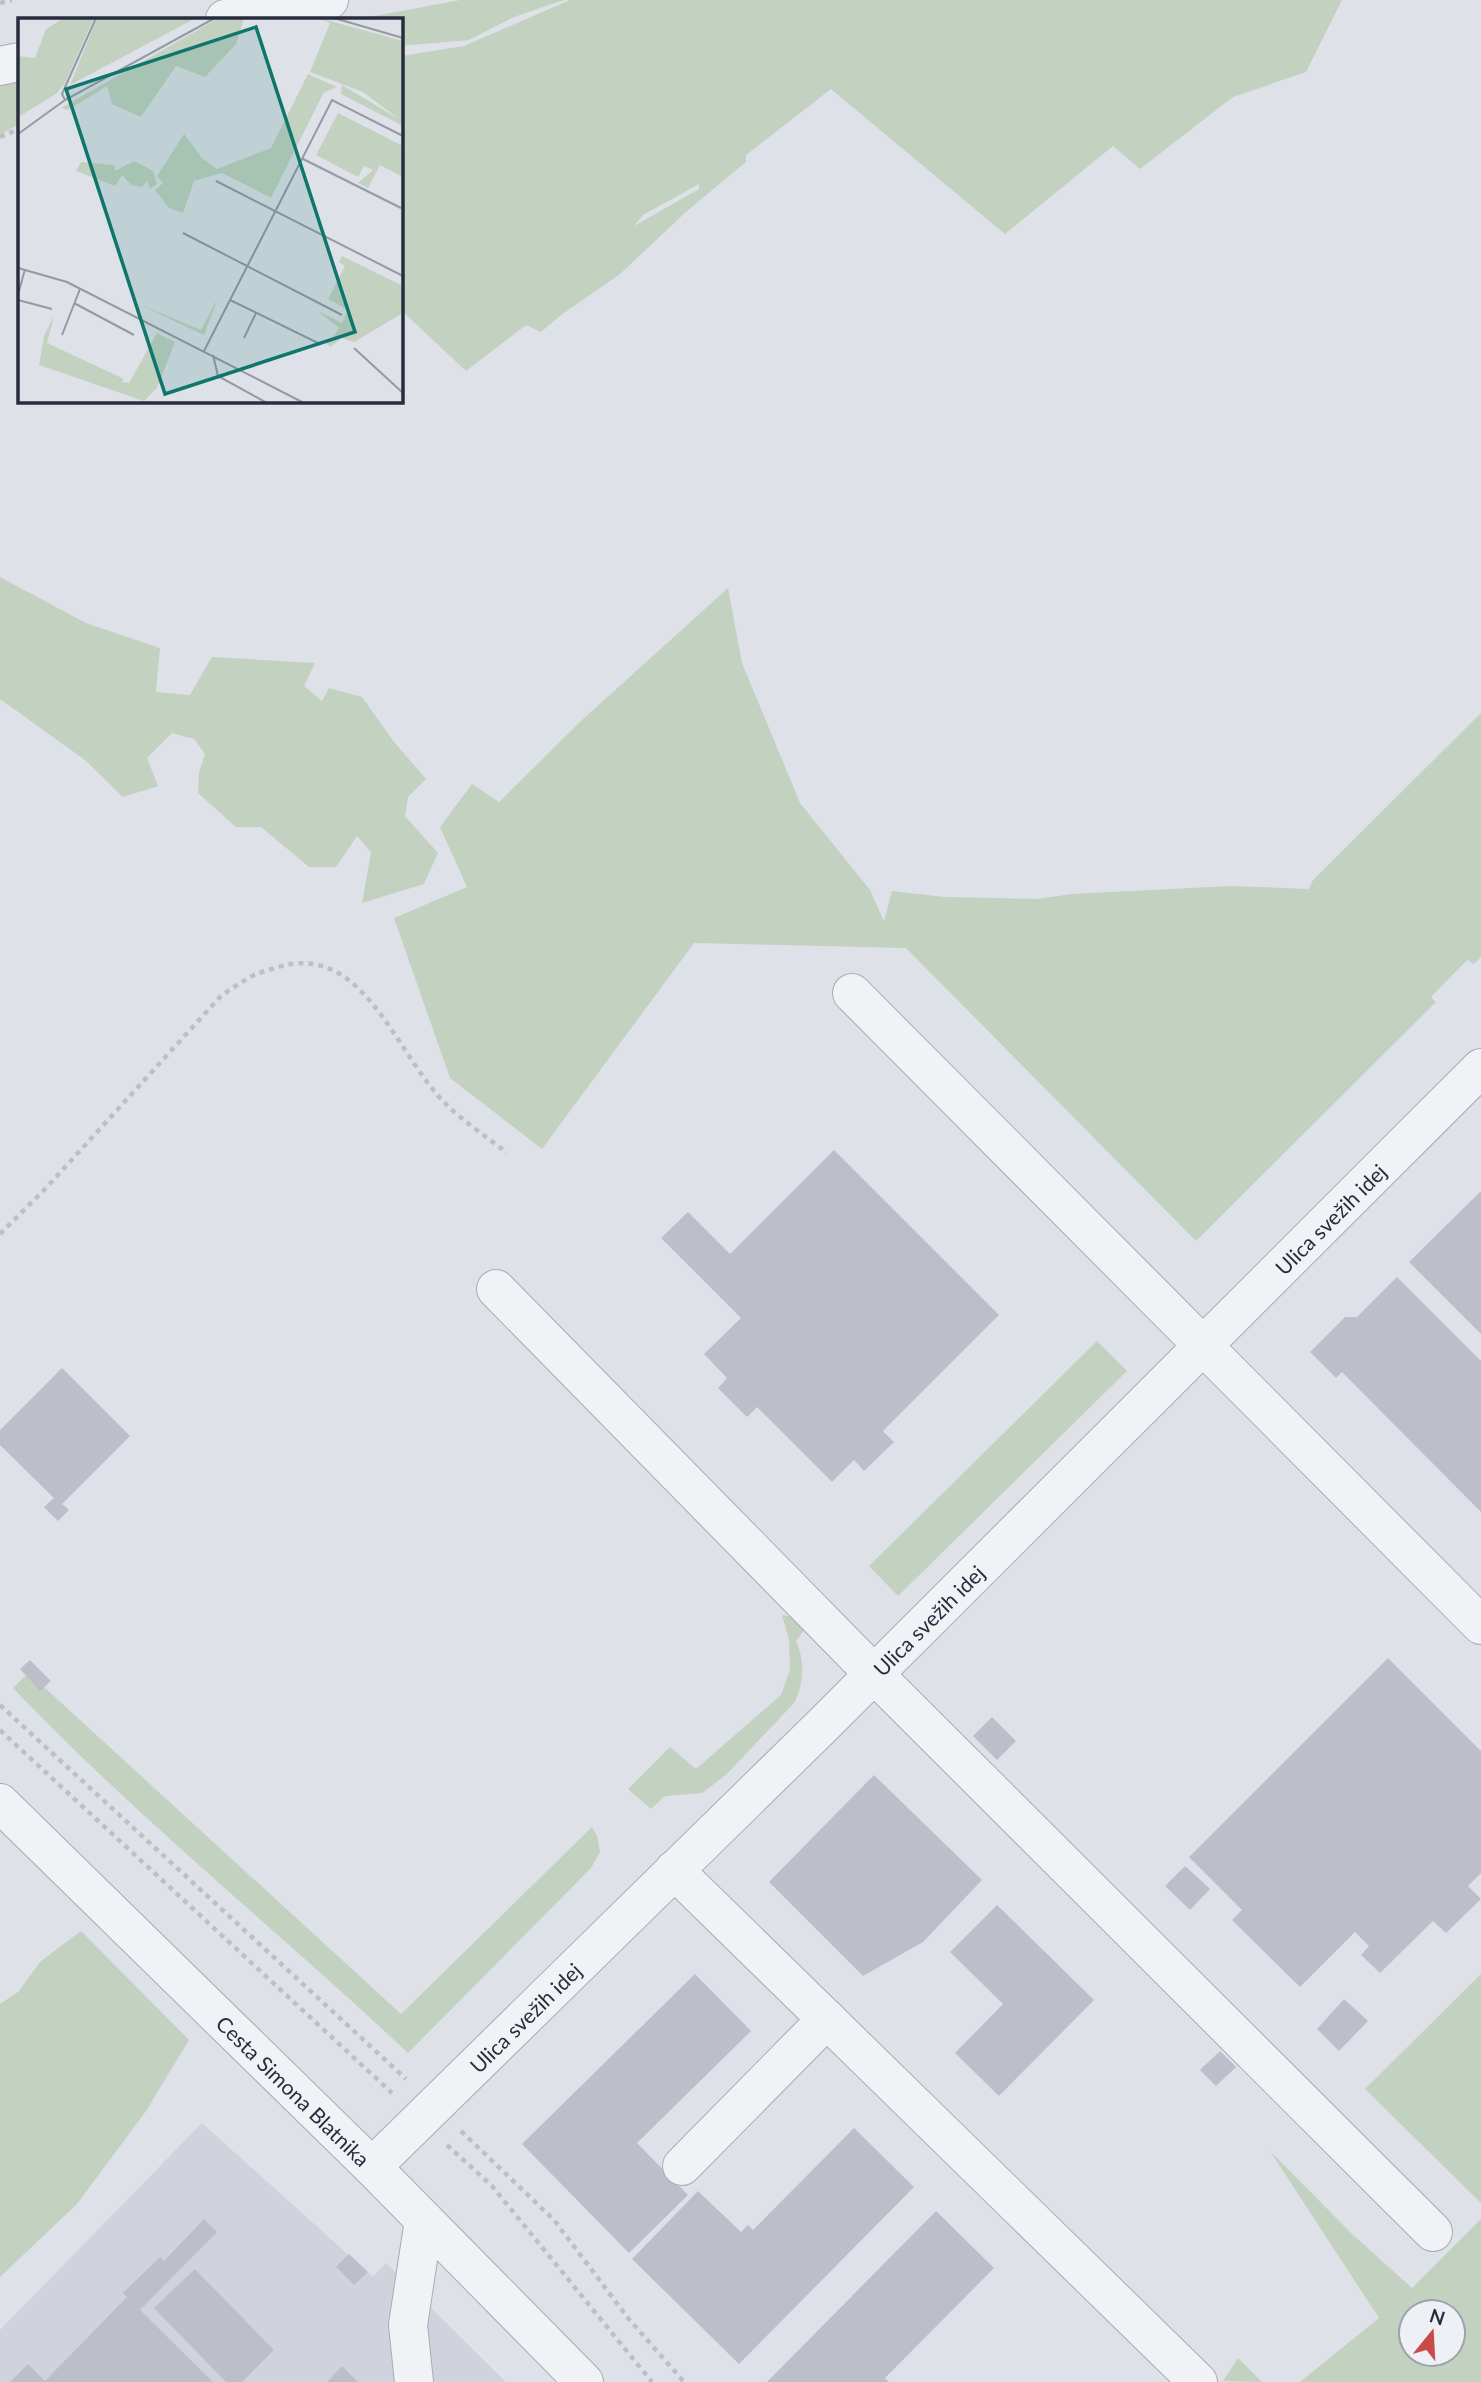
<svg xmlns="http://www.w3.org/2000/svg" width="1481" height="2382" font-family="Lato,sans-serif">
	<rect width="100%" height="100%" fill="#dfe1e8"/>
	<!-- built -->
	<path fill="#d1d3dc" d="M202 2123 373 2277 386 2263 506 2382H0V2330Z"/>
	<!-- green -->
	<g fill="#c2d1c0" fill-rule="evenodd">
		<path d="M460 0H564L514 17 469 40 401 46V19H359Z"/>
		<path d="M570 0H1342L1306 72 1233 97 1140 169 1113 146 1005 234 831 89 746 155V162L687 211 620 274 561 315 541 332 526 325 466 371 401 310V56L464 46ZM699 184V189L634 226 643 215Z"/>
		<path d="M19 81V124L0 135V84Z"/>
		<path d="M0 577 86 623 160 648 156 692 190 695 212 657 315 663 304 686 322 701 329 688 362 697 394 742 426 779 408 797 405 816 438 853 424 884 362 903 371 852 357 836 336 867H309L261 827H236L198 793 199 772 205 754 194 739 172 733 147 758 158 786 123 797 85 760 0 699Z"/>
		<path d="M728 588 742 663 800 803 870 890 884 921 892 891 944 897 1037 899 1072 894 1231 886 1309 889 1313 880 1481 713V957L1474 964 1467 960 1431 997 1436 1002 1196 1241 906 948 694 943 542 1149 450 1078 394 918 467 887 440 827 472 784 499 802 582 720Z"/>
		<path d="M1097 1341 1127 1371 898 1596 869 1566Z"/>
		<path d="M782 1615 794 1617 805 1629 796 1641C805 1661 804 1682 795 1702L726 1775 702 1793 665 1796 651 1809 628 1789 670 1747 696 1769 781 1695 790 1669 789 1640Z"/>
		<path d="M27 1674 44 1687 401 2014 592 1827 597 1836 600 1852 591 1868 408 2053C277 1930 137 1818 13 1688Z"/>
		<path d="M81 1931 189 2040 146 2111 77 2204 0 2277V2004L18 1992 41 1961Z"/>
		<path d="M1481 1974V2203L1365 2089Z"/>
		<path d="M1270 2151 1352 2234 1412 2288 1481 2219V2382H1300L1379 2318ZM1411 2312H1453V2354H1411Z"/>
		<path d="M1238 2358 1262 2382 1223 2381Z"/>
	</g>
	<!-- building -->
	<g fill="#bcbfca">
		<path d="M834 1150 999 1315 883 1431 894 1442 864 1471 854 1460 832 1482 757 1407 747 1417 718 1388 727 1378 704 1354 741 1318 661 1238 688 1212 730 1254Z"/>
		<path d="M1481 1191V1334L1409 1262Z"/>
		<path d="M1397 1277 1481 1361V1512L1342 1372 1336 1378 1310 1352 1345 1317H1357Z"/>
		<path d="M62 1368 130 1436 62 1504 69 1510 58 1521 44 1507 54 1498 0 1445V1430Z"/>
		<path d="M1388 1658 1481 1751V1873L1468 1886 1481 1899 1446 1933 1433 1921 1380 1973 1361 1955 1369 1946 1355 1932 1300 1987 1232 1920 1242 1910 1189 1857Z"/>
		<path d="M30 1660 51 1681 40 1691 20 1669Z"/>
		<path d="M992 1717 1016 1741 997 1760 973 1736Z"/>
		<path d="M874 1775 982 1880 923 1942 863 1976 769 1882Z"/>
		<path d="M1185 1866 1210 1889 1190 1910 1165 1886Z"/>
		<path d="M997 1905 1094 2000 999 2096 955 2053 1003 2004 950 1952Z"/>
		<path d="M695 1974 751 2031 637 2143 688 2195 629 2253 522 2144Z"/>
		<path d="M1344 1999 1368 2021 1339 2051 1317 2029Z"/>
		<path d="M1220 2051 1236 2067 1216 2086 1200 2070Z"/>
		<path d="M854 2128 914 2187 739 2364 632 2259 698 2191 741 2232 748 2225 753 2230Z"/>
		<path d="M936 2211 994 2268 885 2378 889 2382H767Z"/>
		<path d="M204 2219 217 2232 140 2310 213 2382H10L28 2364 45 2381 127 2297 123 2293 160 2257 164 2261Z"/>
		<path d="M349 2254 368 2272 354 2285 336 2267Z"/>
		<path d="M195 2269 274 2350 242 2382H226L154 2308Z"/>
		<path d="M342 2366 358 2382H327Z"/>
	</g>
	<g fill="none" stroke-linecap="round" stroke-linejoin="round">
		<!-- minor casing -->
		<g stroke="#a8abb5" stroke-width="40">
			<g id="minor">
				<path d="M225 19 329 0"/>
				<path d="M0 66 19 62"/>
				<path d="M852 993 1481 1625"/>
				<path d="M496 1289 874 1674 1433 2232"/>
				<path id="s1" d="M0 1803 372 2167 584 2382"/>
				<path d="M674 1870 1198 2382"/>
				<path d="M682 2166 827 2019"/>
				<path id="s2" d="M372 2167 824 1724 1481 1068"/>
				<path d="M414 2382 408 2325 424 2220"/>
			</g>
		</g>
		<!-- path -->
		<g stroke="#bdbfc6" stroke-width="4.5" stroke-dasharray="5 5" stroke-linecap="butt">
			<path d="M0 3 12 0"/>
			<path d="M0 137 19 129"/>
			<path d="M0 1234 46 1188 221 996C231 989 241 982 252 976 260 972 269 970 278 967 363 941 396 1054 444 1102 462 1121 486 1136 507 1153"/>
			<path d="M0 1705 406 2079"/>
			<path d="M0 1730 392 2093"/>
			<path d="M461 2131 554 2220 628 2318 684 2382"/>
			<path d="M447 2145 492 2186 652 2382"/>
		</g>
		<!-- minor -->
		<use href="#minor" stroke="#f1f2f6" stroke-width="38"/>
	</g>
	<g text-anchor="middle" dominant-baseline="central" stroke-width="6" stroke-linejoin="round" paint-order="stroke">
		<!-- street labels -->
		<g font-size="21" fill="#282d3e" stroke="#eef0f5">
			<text stroke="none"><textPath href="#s2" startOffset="1348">Ulica svežih idej</textPath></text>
			<text stroke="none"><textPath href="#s2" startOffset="780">Ulica svežih idej</textPath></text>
			<text stroke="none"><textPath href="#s2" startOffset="214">Ulica svežih idej</textPath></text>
			<text stroke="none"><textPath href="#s1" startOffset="411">Cesta Simona Blatnika</textPath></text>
		</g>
	</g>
	<!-- overview -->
	<g transform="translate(18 18)">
		<rect width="385" height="385" fill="#dfe1e8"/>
		<path d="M46 0H76L47 65 39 75 0 99V38L17 40 28 11ZM79 0H178L52 67ZM201 0H226L218 26 187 59 158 48 123 99 94 86 89 68 50 92 43 90ZM301 0 385 23V108L323 76 324 67 381 101 345 74 292 54 312 5ZM290 56 319 69 306 74 253 180 204 155 176 163 165 195 151 190 137 172 145 165 139 158 166 116 184 140 199 151 253 130ZM320 95 385 128V159L362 147 350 170 340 165 355 152 346 148 340 159 298 137ZM116 143 135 153 139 166 132 171 129 163 124 169 113 167 104 157 97 168 58 153 63 144 96 147 97 153ZM324 238 385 268V295L336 324 324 320 312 329 305 321 312 324 321 310 300 293 324 305 330 292 310 281 327 248 321 244ZM200 280 186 317 120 286 183 312ZM36 298 29 325 106 361 104 364 111 365 139 315 157 324 139 370 126 383 21 347 26 318Z" fill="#c2d1c0"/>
		<path d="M0 40 23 43 39 75 0 99Z" fill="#c2d1c0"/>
		<path fill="none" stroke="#9699a4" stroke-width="2" d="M316 0 385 20M47 82 44 76 78 0M0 116 47 82 197 0M285 141 383 190M198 163 385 258M165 215 324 297M0 250 49 264 286 385M0 277 7 251M0 282 34 291M212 282 302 326M56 285 116 317M44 317 62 271M226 320 238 295M336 330 385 375M186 333 314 82 385 118M195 337 200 358 249 385"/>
		<path fill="#0f766e" fill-opacity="0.15" stroke="#0f766e" stroke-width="3.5" d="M238 9 337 314 147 376 48 71Z"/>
		<rect width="385" height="385" fill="none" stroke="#282d3e" stroke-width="3.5"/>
	</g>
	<!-- north arrow -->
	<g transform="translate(1432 2333) rotate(18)"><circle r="33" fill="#eef0f5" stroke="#9fa2ac" stroke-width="2"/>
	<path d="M0-5L12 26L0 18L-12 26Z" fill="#c84b48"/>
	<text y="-10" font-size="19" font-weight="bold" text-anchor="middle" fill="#282d3e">N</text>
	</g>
</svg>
